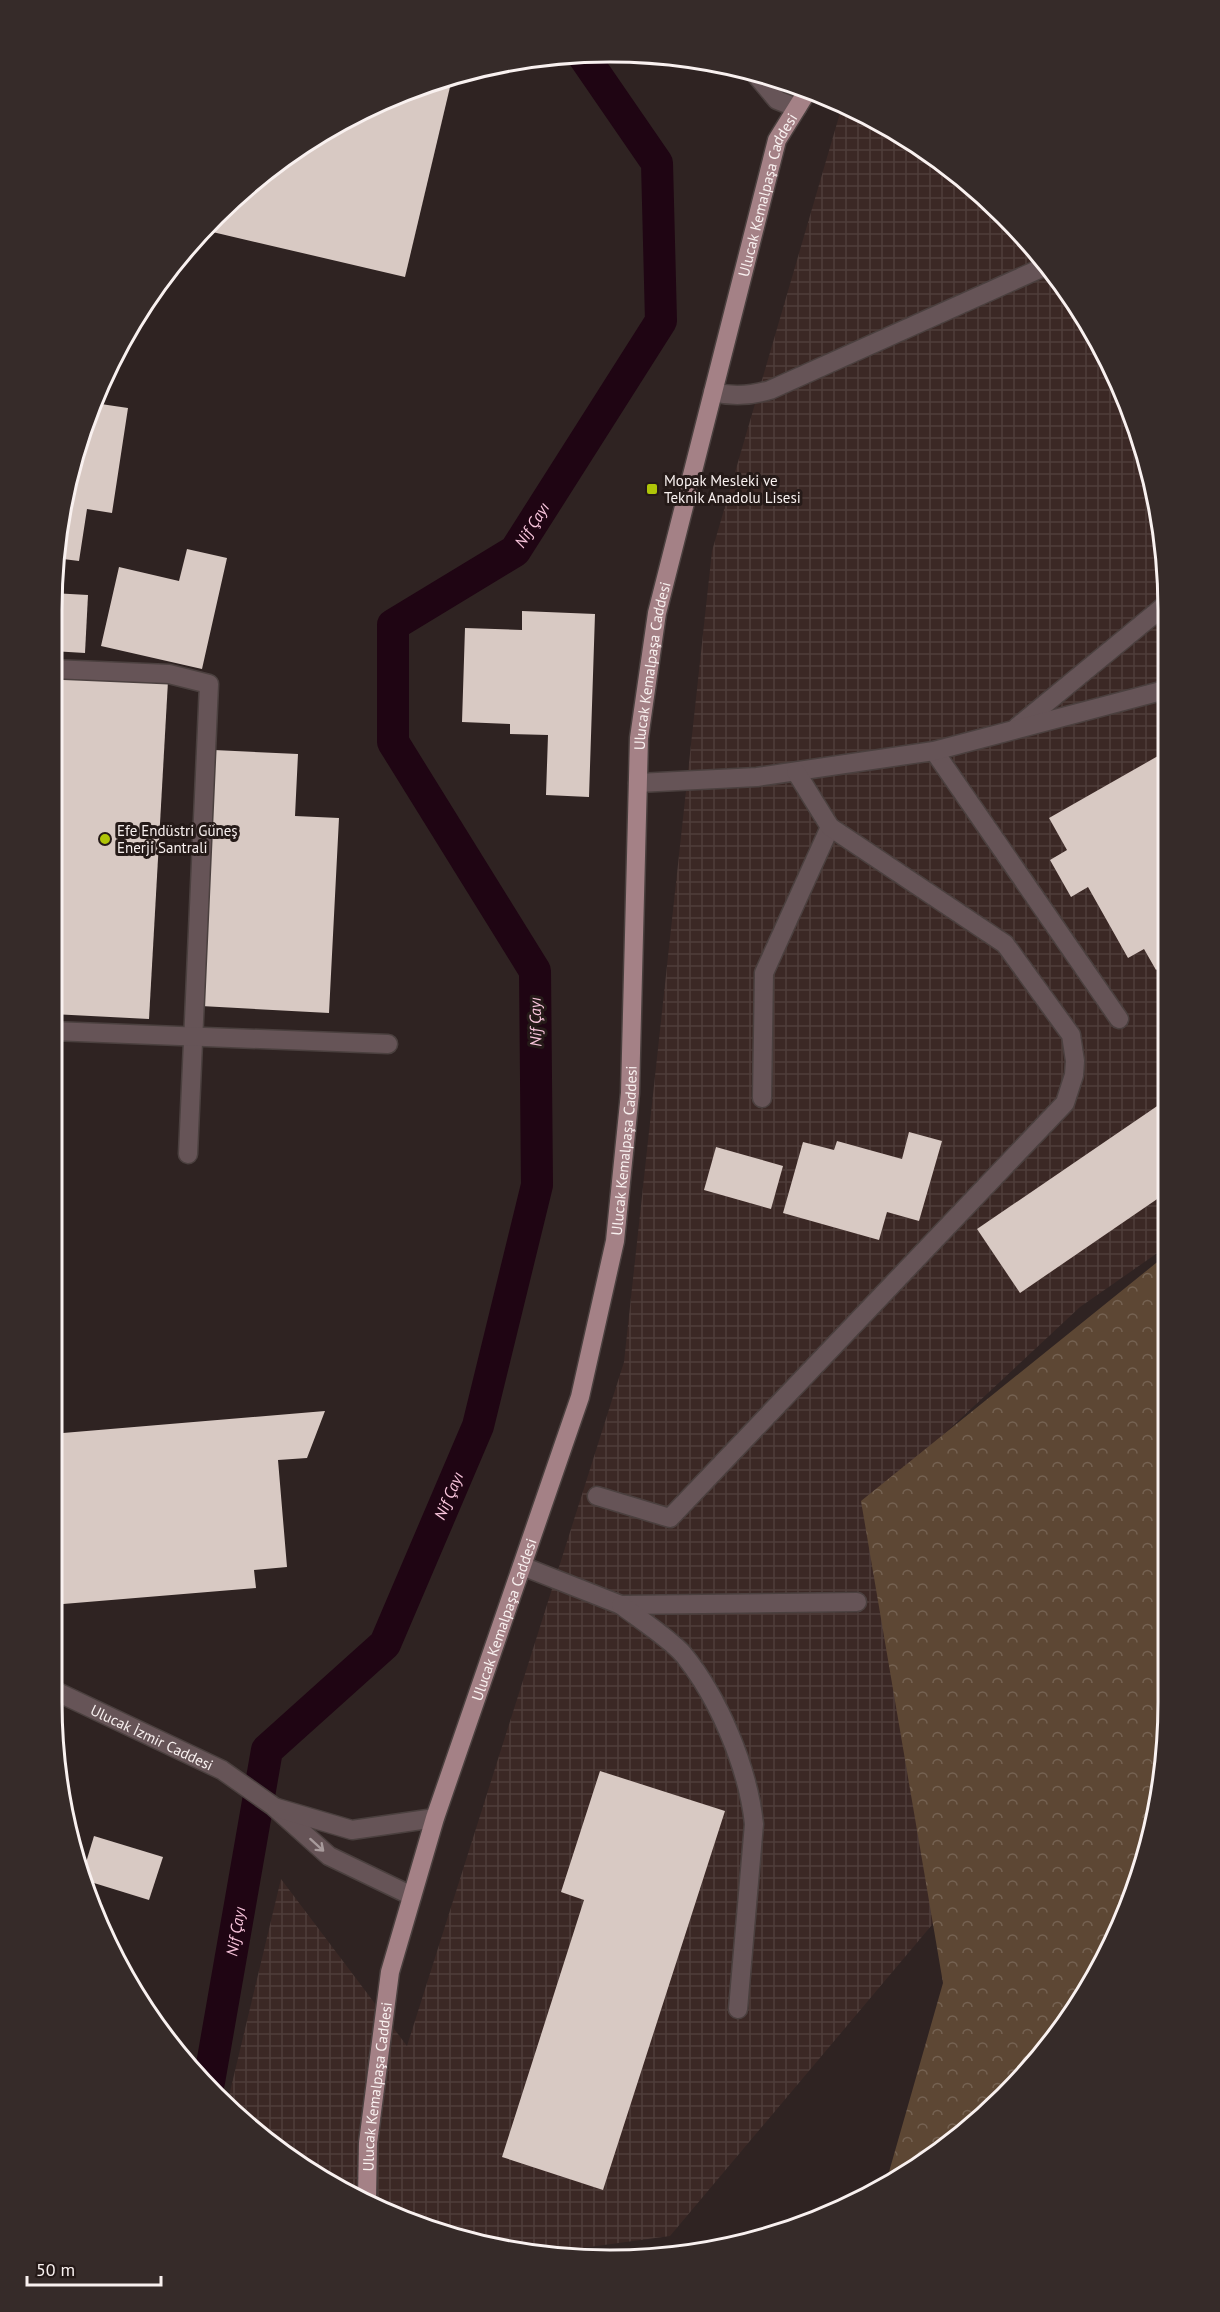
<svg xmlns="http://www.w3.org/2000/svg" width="1220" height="2312" font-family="'PT Sans',sans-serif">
	<defs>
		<pattern id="industrial-grid" width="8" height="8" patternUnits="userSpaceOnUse" patternTransform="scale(1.5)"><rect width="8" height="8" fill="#3b2825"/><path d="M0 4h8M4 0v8" fill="none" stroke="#4e3d3a"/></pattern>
		<pattern id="forest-crowns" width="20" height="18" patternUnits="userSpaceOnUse" patternTransform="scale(1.5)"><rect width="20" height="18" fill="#5d4734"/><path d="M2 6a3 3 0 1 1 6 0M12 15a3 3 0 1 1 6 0" fill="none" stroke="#756252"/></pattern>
	</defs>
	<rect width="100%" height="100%" fill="#2f2322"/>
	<!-- industrial -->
	<path fill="url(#industrial-grid)" d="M853 107 979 190 1075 299 1127 396 1164 537 1166 1247 1080 1307 869 1504 947 1907 670 2236 560 2251 466 2242 300 2167 228 2100 281 1879 407 2046 624 1362 712 551 840 113Z"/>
	<!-- forest -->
	<path fill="url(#forest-crowns)" d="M1166 1255 1168 1738 1150 1846 1111 1950 1053 2043 979 2122 887 2179 943 1983 861 1501Z"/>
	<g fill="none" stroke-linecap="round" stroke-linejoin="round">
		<!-- river -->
		<path stroke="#1f0513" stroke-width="32" id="s1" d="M209 2082 267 1750 385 1644 478 1426 537 1185 535 971 393 742V625L515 551 661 321 657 163 582 54"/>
	</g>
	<!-- building -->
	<g fill="#d8c9c3">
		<path d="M427 82 450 87 405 277 204 230 242 189 331 126Z"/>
		<path d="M94 403 128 408 112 513 87 509 79 561 55 558 70 465Z"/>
		<path d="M187 549 227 558 202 669 101 646 119 567 179 581Z"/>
		<path d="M52 593 88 595 85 653 52 651Z"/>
		<path d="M522 611 595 614 589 797 546 795 548 735 510 734V724L462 722 465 628 522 630Z"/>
		<path d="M52 674 168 681 149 1019 52 1014Z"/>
		<path d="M214 750 298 754 295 816 339 818 329 1013 201 1006Z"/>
		<path d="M1165 752V964L1156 970 1144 949 1128 958 1088 887 1071 897 1050 860 1067 850 1049 818Z"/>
		<path d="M1166 1100V1193L1020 1293 977 1229Z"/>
		<path d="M909 1132 942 1141 919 1221 887 1212 879 1240 783 1213 803 1142 834 1150 837 1141 902 1159Z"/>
		<path d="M716 1147 783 1166 771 1209 704 1190Z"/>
		<path d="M325 1411 307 1458 278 1460 287 1567 254 1570 256 1588 51 1605V1434Z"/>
		<path d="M600 1771 725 1811 603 2190 502 2157 584 1900 561 1892Z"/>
		<path d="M94 1836 163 1857 149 1900 81 1879Z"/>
	</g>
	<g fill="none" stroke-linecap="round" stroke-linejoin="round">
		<!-- minor casing -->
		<g stroke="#4b403f" stroke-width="21">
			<g id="minor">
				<path d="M752 70 777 100 797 108"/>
				<path d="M713 392C733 397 750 396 770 390L1046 266"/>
				<path d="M52 669 169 674 209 684 188 1154"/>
				<path d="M1017 727 1164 606"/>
				<path d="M934 751 1119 1019"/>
				<path d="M638 783 757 777 934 751 1165 690"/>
				<path d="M52 1031 388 1044"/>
				<path d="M762 1098 764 973 830 827"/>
				<path d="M597 1496 670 1518 1065 1103 1074 1075 1075 1061 1071 1035 1005 944 830 827 796 772"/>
				<path d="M522 1566 621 1605 857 1602"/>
				<path d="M621 1605C638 1618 670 1639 683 1654 719 1698 748 1768 754 1824L738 2009"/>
				<path id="s2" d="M51 1689 222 1770 273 1806 329 1856 412 1896"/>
				<path d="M277 1808 352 1830 435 1818"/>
			</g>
		</g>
		<!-- major casing -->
		<g stroke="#4b403f" stroke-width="21">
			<g id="major">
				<path id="s3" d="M367 2198 368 2143 390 1972 435 1818 580 1397 615 1241 630 1093 639 738 657 613 777 140 808 90"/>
			</g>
		</g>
		<!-- minor -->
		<use href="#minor" stroke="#665457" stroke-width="18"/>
		<!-- major -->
		<use href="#major" stroke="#a48186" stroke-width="18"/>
	</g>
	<!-- one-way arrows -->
	<defs><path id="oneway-shaft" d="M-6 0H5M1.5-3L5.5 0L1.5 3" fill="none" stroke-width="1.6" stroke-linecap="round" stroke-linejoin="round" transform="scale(1.5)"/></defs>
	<use stroke="#a89b9c" href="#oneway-shaft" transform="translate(317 1845) rotate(42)"/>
	<!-- markers -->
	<g fill="#afc508" stroke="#251a18" stroke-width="2">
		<rect x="646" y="483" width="12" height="12" rx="3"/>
		<circle cx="105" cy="839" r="6"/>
	</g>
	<g text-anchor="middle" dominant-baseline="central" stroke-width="6" stroke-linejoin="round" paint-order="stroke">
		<!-- street labels -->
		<g font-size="15" fill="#f9f1f0" stroke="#251a18">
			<text stroke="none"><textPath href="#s3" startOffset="2056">Ulucak Kemalpaşa Caddesi</textPath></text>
			<text stroke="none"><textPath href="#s3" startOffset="1570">Ulucak Kemalpaşa Caddesi</textPath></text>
			<text stroke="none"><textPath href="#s3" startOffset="1084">Ulucak Kemalpaşa Caddesi</textPath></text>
			<text stroke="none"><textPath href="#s3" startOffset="598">Ulucak Kemalpaşa Caddesi</textPath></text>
			<text stroke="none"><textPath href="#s2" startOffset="112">Ulucak İzmir Caddesi</textPath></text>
			<text stroke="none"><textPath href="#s3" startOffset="112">Ulucak Kemalpaşa Caddesi</textPath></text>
		</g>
		<!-- poi labels -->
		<g font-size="15" fill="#f9f1f0" stroke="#251a18" text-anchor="start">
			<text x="664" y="480">Mopak Mesleki ve<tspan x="664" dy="17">Teknik Anadolu Lisesi</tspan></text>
			<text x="117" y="830">Efe Endüstri Güneş<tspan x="117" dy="17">Enerji Santrali</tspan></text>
		</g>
		<!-- water labels -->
		<g font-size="16" font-style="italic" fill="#fac6dd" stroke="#251a18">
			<text stroke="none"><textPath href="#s1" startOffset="1755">Nif Çayı</textPath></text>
			<text transform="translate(535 1022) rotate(-91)">Nif Çayı</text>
			<text stroke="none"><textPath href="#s1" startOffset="657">Nif Çayı</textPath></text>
			<text stroke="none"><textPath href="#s1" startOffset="153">Nif Çayı</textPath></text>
		</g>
	</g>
	<!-- crop -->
	<path d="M0 0H1220V2312H0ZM610 62H610A548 548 0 0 1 1158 610V1702A548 548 0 0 1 610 2250H610A548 548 0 0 1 62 1702V610A548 548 0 0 1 610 62Z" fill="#362b29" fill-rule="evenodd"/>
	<path fill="none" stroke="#f9f1f0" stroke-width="3" d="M610 62H610A548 548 0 0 1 1158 610V1702A548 548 0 0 1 610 2250H610A548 548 0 0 1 62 1702V610A548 548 0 0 1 610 62Z"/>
	<!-- scale -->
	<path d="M27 2276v9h134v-9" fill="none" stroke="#f9f1f0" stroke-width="3"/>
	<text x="36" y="2276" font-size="18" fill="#f9f1f0" stroke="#251a18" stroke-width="4.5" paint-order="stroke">50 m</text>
</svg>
